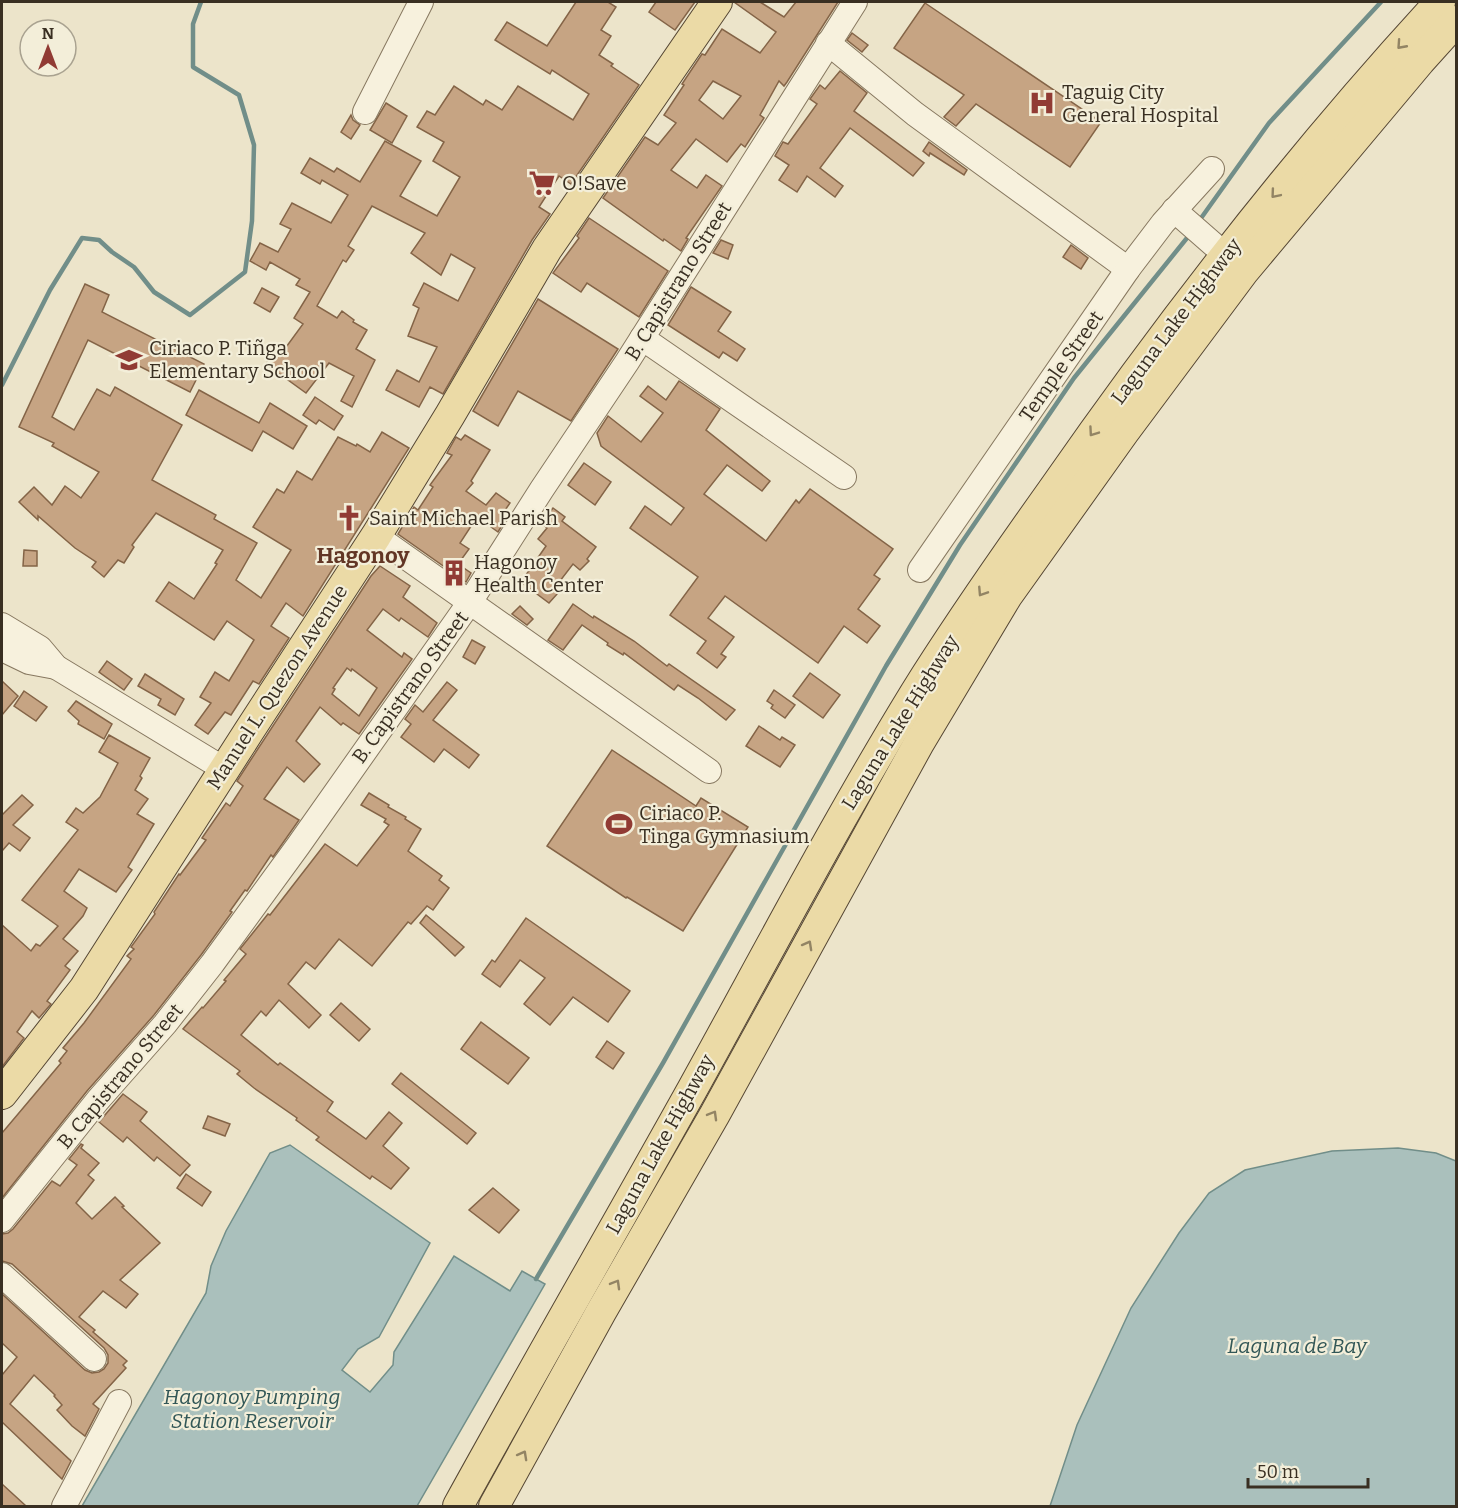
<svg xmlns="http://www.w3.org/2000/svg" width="1458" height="1508" font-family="Bitter,serif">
	<rect width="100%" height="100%" fill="#ece4ca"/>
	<!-- water -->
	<g fill="#aac0bc" stroke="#718e89" stroke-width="1.5">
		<path d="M290 1145 430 1243 379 1337 358 1349 342 1370 370 1392 393 1365 394 1352 454 1256 510 1291 522 1271 545 1284 417 1506H82L206 1293 211 1266 226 1231 270 1153Z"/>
		<path d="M1398 1148 1436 1153 1456 1161V1506H1050L1077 1425 1131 1308 1179 1233 1209 1193 1245 1170 1332 1151Z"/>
	</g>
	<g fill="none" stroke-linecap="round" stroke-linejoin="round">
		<!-- stream -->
		<g stroke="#718e89" stroke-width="4.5">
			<path d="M1199 221 1269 123 1381 2"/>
			<path d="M2 385 50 290 82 238 99 240 112 252 134 267 154 292 190 315 245 272 252 221 254 145 239 95 193 67V24L201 2"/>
			<path d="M536 1279 663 1063 886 666 960 545 1074 378 1191 233"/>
		</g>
	</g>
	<!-- building -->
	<g fill="#c6a483" stroke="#846447" stroke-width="1.5" fill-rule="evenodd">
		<path d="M576 2H608L616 7 601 30 611 36 599 55 613 64 611 66 639 85 571 184 559 176 539 207 550 214 532 240 443 394 430 387 419 407 386 390 397 370 419 382 437 347 408 336 419 308 413 305 424 283 458 301 475 268 451 254 441 275 411 253 425 233 372 206 348 246 354 250 346 262 343 260 317 306 337 318 342 311 354 320 353 322 367 330 356 349 375 360 352 407 341 401 354 376 329 363 306 393 266 364 278 346 284 350 303 324 294 318 310 292 296 285 300 279 270 262 266 270 250 261 260 243 278 252 291 229 280 224 292 203 331 223 348 195 322 180 320 184 301 173 310 158 334 172 337 168 360 182 385 141 421 161 400 196 437 216 460 177 433 161 444 142 417 127 427 111 435 115 454 86 483 105 486 100 502 110 518 86 573 120 589 94 552 70 550 74 495 40 507 22 547 46Z"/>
		<path d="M656 2H695L675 30 649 12Z"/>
		<path d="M734 2H760L784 17 796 2H838L787 82 784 86 779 81 760 115 764 118 745 147 741 144 727 162 696 139 671 170 697 188 706 175 722 186 686 238 688 239 681 251 664 239 663 241 603 198 645 137 658 145 676 123 664 115 684 85 682 84 702 54 705 55 722 29 760 53 776 32ZM713 81 741 96 723 119 699 100Z"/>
		<path d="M925 3 1101 122 1070 167 976 104 956 126 944 117 964 95 894 48Z"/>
		<path d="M852 33 868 45 862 52 847 40Z"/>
		<path d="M840 71 867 93 854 111 924 163 913 176 850 128 820 168 843 186 835 197 807 176 797 192 779 180 789 165 775 156 783 142 788 144 817 104 810 99 820 85 825 89Z"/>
		<path d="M386 103 407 116 392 143 370 130Z"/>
		<path d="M351 115 353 120 360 125 351 139 341 132Z"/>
		<path d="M929 142 967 170 964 175 930 153 929 156 923 151Z"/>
		<path d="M589 218 668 271 639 317 587 283 581 292 553 273 579 238 577 236Z"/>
		<path d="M721 240 733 245 728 259 713 253Z"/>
		<path d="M1071 245 1088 258 1081 269 1063 257Z"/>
		<path d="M85 284 109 295 102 312 204 364 190 392 88 340 52 417 74 430 97 389 110 396 115 387 182 425 152 480 216 515 214 519 257 543 236 580 261 598 291 550 253 527 277 489 284 493 297 471 312 480 338 437 356 446 357 444 370 452 382 432 409 448 303 616 286 603 271 626 289 638 259 684 253 681 231 715 225 712 208 734 195 725 211 703 200 697 215 672 229 681 254 640 227 621 214 640 156 601 169 582 194 599 217 564 215 563 223 550 156 513 132 545 134 547 124 563 118 560 104 577 92 567 96 562 75 548 38 516V520L19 502 34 487 52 505 65 486 81 498 99 472 52 446 54 443 19 427Z"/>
		<path d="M691 287 731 312 718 331 745 349 737 361 723 352 719 358 668 325Z"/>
		<path d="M262 288 279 297 270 312 254 303Z"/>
		<path d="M538 299 618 349 571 421 518 391 498 426 473 411Z"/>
		<path d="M679 381 720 409 706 430 770 481 762 491 727 465 704 494 766 541 796 500 799 503 810 489 893 549 874 575 880 579 858 609 880 626 867 643 844 626 818 663 725 596 708 618 734 637 721 654 726 657 717 668 697 653 706 641 670 615 698 577 630 528 645 506 671 525 684 508 601 446 597 433 608 416 641 442 663 413 640 396 648 386 666 400Z"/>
		<path d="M199 390 259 423 270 403 307 426 293 449 263 431 252 451 186 415Z"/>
		<path d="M315 397 343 416 334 430 319 420 316 424 303 415Z"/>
		<path d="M465 435 490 450 471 481 473 483 466 491 486 505 496 493 510 503 501 516 506 519 498 532 477 517 460 543 469 549 458 564 471 573 466 582 398 534 414 507 418 510 433 487 430 485 452 455 447 453 456 437 461 440Z"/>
		<path d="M584 463 611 482 595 505 568 485Z"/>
		<path d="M553 508 565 517 562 521 596 547 587 559 589 561 580 570 573 564 553 590 558 593 549 603 521 582 546 546 538 539 547 528 541 523Z"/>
		<path d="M24 550 37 551V566H23Z"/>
		<path d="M380 566 410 586 403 597 437 623 428 637 401 618 399 621 383 609 367 630 402 657 404 653 412 659 359 734 343 723 341 725 320 707 296 741 320 764 304 782 287 767 264 799 299 820 273 857 271 855 247 891 245 890 230 911 232 912 201 955 154 1015 87 1091 2 1198V1133L61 1063 59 1061 67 1051 63 1048 84 1023 131 959 127 956 134 949 131 947 155 914 154 912 179 874 180 875 206 840 202 838 226 803 230 806 243 786 237 781 371 576ZM347 668 351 671 352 669 377 688 359 716 332 694 335 689 333 688Z"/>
		<path d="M573 604 593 618 594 616 634 641 667 666 669 664 735 710 726 720 698 698 678 685 674 690 624 653 623 655 607 645 608 643 582 625 563 650 548 640Z"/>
		<path d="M520 606 533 619 527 625 512 614Z"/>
		<path d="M472 640 485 647 475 664 463 657Z"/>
		<path d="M107 661 132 679 124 690 99 672Z"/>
		<path d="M810 673 840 695 823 718 793 696Z"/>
		<path d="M145 674 184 699 175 715 158 705 161 699 138 686Z"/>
		<path d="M2 681 18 696 2 715Z"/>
		<path d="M447 682 457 690 433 720 479 755 469 768 444 749 434 762 401 737 411 724 405 719 415 705 423 712Z"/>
		<path d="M774 690 795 705 785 718 771 708 773 705 767 701Z"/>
		<path d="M24 691 47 707 36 721 14 706Z"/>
		<path d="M76 701 112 724 104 739 78 724 79 721 68 711Z"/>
		<path d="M759 726 780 740 782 737 795 745 780 767 746 746Z"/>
		<path d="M109 735 150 758 140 776 142 778 135 790 148 799 137 814 154 824 128 867 132 870 116 892 79 869 64 891 87 908 83 916 63 939 78 951 65 966 70 970 47 1001 51 1004 39 1018 32 1011 17 1032 24 1038 2 1067V925L31 951 36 944 40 946 58 926 22 900 78 830 66 822 76 808 83 813 100 797 118 763 99 752Z"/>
		<path d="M612 750 696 806 701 798 748 827 683 931 627 897 626 898 547 846Z"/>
		<path d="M369 793 389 805 388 807 406 817 405 819 421 829 408 851 442 876 439 880 449 888 433 910 427 906 411 924 408 922 372 966 339 939 315 969 306 962 288 984 321 1015 309 1028 279 1000 266 1016 261 1011 241 1035 278 1065 280 1063 333 1102 327 1111 366 1139 389 1112 402 1123 383 1146 409 1168 391 1189 372 1176 370 1179 316 1140 319 1137 296 1120 297 1118 254 1088 237 1074 240 1071 183 1029 202 1007 203 1008 226 981 224 980 246 954 240 949 268 914 270 915 325 844 357 866 389 825 384 822 386 819 361 805Z"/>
		<path d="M22 795 33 805 13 825 30 838 20 851 9 843 2 851V815Z"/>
		<path d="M426 915 464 947 455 956 420 923Z"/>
		<path d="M526 918 630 991 608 1022 573 997 550 1025 524 1004 545 978 520 960 500 987 482 974 492 960 495 962Z"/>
		<path d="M341 1003 370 1029 359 1041 330 1015Z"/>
		<path d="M481 1022 529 1058 508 1084 461 1049Z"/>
		<path d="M607 1041 624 1053 613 1069 596 1057Z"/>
		<path d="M401 1073 476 1133 467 1144 392 1084Z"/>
		<path d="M123 1094 147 1112 140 1121 190 1165 180 1176 157 1157 154 1161 127 1137 123 1142 99 1122Z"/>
		<path d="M208 1116 230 1124 225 1136 203 1128Z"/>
		<path d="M81 1144 83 1145 81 1148 99 1163 88 1175 94 1180 76 1203 92 1219 115 1197 124 1206 122 1207 160 1243 120 1280 138 1294 126 1308 103 1291 79 1317 95 1330 93 1332 127 1361 123 1365 126 1368 93 1404 99 1409 85 1436 72 1426 57 1410 62 1405 54 1396 55 1395 34 1375 10 1404 71 1461 62 1479 2 1422V1375L17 1357 2 1343V1294L85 1370 92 1373 99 1372 104 1369 108 1363V1355L104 1348 12 1264 2 1261V1234L8 1233 13 1229 52 1181 60 1186 77 1165 69 1159Z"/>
		<path d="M186 1174 211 1192 202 1206 177 1188Z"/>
		<path d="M493 1188 519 1210 499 1233 469 1210Z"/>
		<path d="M2 1484 26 1506H2Z"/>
	</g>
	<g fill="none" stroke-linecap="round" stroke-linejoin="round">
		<!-- minor casing -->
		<g stroke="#877860" stroke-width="26">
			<g id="minor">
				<path d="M828 43 915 114 1128 269"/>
				<path d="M365 112 421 2"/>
				<path d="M1174 210 1238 266"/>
				<path d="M642 338 844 477"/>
				<path d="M376 536 709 771"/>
				<path d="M920 570 1128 269 1163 223 1212 169"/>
				<path d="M2 625 40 648 56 667 224 769"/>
				<path d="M2 649 29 662 56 667"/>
				<path d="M2 1220 98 1100 165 1024 212 964 298 846 470 602 542 489 627 362 855 2"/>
				<path d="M2 1275 94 1359"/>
				<path d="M64 1506 119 1402"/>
			</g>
		</g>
		<!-- major casing -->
		<g stroke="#554633" stroke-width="32">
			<g id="major">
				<path d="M2 1094 84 989 249 731 376 536 450 415 547 249 717 2"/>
				<path d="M458 1506C535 1366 615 1228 693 1088 766 956 836 822 915 693 958 624 1005 557 1052 491 1171 320 1299 155 1440 2"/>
				<path d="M494 1506 601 1312 715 1114 919 743 1007 596 1124 432 1244 271 1420 61 1456 21"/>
			</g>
		</g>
		<!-- minor -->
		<use href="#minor" stroke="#f7f1dd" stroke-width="24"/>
		<!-- major -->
		<use href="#major" stroke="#ebdaa6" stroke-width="30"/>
	</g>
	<!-- one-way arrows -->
	<defs><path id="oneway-chevron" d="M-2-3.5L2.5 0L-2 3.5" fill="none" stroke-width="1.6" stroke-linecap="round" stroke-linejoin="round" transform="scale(1.5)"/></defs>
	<g stroke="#928464">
		<use href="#oneway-chevron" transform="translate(1401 45) rotate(132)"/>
		<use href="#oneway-chevron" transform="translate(1275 194) rotate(130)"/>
		<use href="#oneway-chevron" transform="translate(1093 432) rotate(125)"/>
		<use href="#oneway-chevron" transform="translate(982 592) rotate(123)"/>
		<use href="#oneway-chevron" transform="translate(808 945) rotate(-61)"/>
		<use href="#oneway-chevron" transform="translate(713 1115) rotate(-60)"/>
		<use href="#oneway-chevron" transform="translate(616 1284) rotate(-60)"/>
		<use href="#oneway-chevron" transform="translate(523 1455) rotate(-61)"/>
	</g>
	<!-- icons -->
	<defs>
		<g id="hospital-bare" transform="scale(2.07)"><path d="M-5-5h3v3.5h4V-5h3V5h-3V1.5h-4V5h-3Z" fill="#913b34" stroke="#f3eed9" stroke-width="2.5" paint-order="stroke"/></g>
		<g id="supermarket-bare" transform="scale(2.07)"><path d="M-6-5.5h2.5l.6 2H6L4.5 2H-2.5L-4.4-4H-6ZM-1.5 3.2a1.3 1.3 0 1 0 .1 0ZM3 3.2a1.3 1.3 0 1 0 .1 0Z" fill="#913b34" stroke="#f3eed9" stroke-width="2.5" paint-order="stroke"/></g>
		<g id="school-bare" transform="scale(2.07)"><path d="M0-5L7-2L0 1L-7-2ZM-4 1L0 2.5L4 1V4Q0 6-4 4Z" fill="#913b34" stroke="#f3eed9" stroke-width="2.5" paint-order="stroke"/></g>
		<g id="church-bare" transform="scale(2.07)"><path d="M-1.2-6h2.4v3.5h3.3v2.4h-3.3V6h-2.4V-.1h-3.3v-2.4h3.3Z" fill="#913b34" stroke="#f3eed9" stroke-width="2.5" paint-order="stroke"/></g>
		<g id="building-bare" transform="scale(2.07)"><path d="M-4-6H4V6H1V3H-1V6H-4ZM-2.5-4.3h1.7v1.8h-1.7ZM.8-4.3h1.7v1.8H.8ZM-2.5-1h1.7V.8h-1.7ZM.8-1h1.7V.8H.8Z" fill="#913b34" stroke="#f3eed9" stroke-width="2.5" paint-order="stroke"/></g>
		<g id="stadium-bare" transform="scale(2.07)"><path d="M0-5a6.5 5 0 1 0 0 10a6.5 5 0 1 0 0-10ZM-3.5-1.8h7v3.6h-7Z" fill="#913b34" stroke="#f3eed9" stroke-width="2.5" paint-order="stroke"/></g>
	</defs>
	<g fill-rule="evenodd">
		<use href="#hospital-bare" x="1042" y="103"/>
		<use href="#supermarket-bare" x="542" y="183"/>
		<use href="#school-bare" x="129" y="360"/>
		<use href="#church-bare" x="349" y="518"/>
		<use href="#building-bare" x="454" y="573"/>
		<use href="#stadium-bare" x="619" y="824"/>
	</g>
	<g text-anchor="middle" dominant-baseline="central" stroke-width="4.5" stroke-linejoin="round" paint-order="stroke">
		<!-- poi labels -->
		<g font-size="20" fill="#392f22" stroke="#f3eed9" text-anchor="start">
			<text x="1062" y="92">Taguig City<tspan x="1062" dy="23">General Hospital</tspan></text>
			<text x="562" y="183">O!Save</text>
			<text x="149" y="348">Ciriaco P. Tiñga<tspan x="149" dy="23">Elementary School</tspan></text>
			<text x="369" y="518">Saint Michael Parish</text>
			<text x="474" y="562">Hagonoy<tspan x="474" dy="23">Health Center</tspan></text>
			<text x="639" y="813">Ciriaco P.<tspan x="639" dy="23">Tinga Gymnasium</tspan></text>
		</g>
		<!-- street labels -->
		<g font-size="20" fill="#392f22" stroke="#f3eed9">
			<text transform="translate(678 281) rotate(-58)">B. Capistrano Street</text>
			<text transform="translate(1176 321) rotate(-53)">Laguna Lake Highway</text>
			<text transform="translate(1061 366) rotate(-55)">Temple Street</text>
			<text transform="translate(277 687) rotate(-57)">Manuel L. Quezon Avenue</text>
			<text transform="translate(410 687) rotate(-54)">B. Capistrano Street</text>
			<text transform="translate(900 722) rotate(-58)">Laguna Lake Highway</text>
			<text transform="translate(120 1076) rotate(-50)">B. Capistrano Street</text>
			<text transform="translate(660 1144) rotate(-61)">Laguna Lake Highway</text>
		</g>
		<!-- water labels -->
		<g font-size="21" font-style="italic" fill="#325757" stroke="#f3eed9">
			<text x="1297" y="1346">Laguna de Bay</text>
			<text x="252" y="1397">Hagonoy Pumping<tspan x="252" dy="24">Station Reservoir</tspan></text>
		</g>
		<!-- quarter labels -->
		<g font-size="22" font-weight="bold" fill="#623625" stroke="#f3eed9">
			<text x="363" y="555">Hagonoy</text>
		</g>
	</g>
	<!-- border -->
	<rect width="1458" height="1508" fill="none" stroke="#392f22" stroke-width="6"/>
	<!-- north arrow -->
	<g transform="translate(48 48)"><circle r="28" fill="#f3eed9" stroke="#a9a290" stroke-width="1.5"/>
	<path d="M0-4.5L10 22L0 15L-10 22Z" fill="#913b34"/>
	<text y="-9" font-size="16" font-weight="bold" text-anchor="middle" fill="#392f22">N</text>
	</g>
	<!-- scale -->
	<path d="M1248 1478v9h120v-9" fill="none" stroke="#392f22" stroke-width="3"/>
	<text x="1257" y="1478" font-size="18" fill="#392f22" stroke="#f3eed9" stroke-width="4.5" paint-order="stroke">50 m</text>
</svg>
